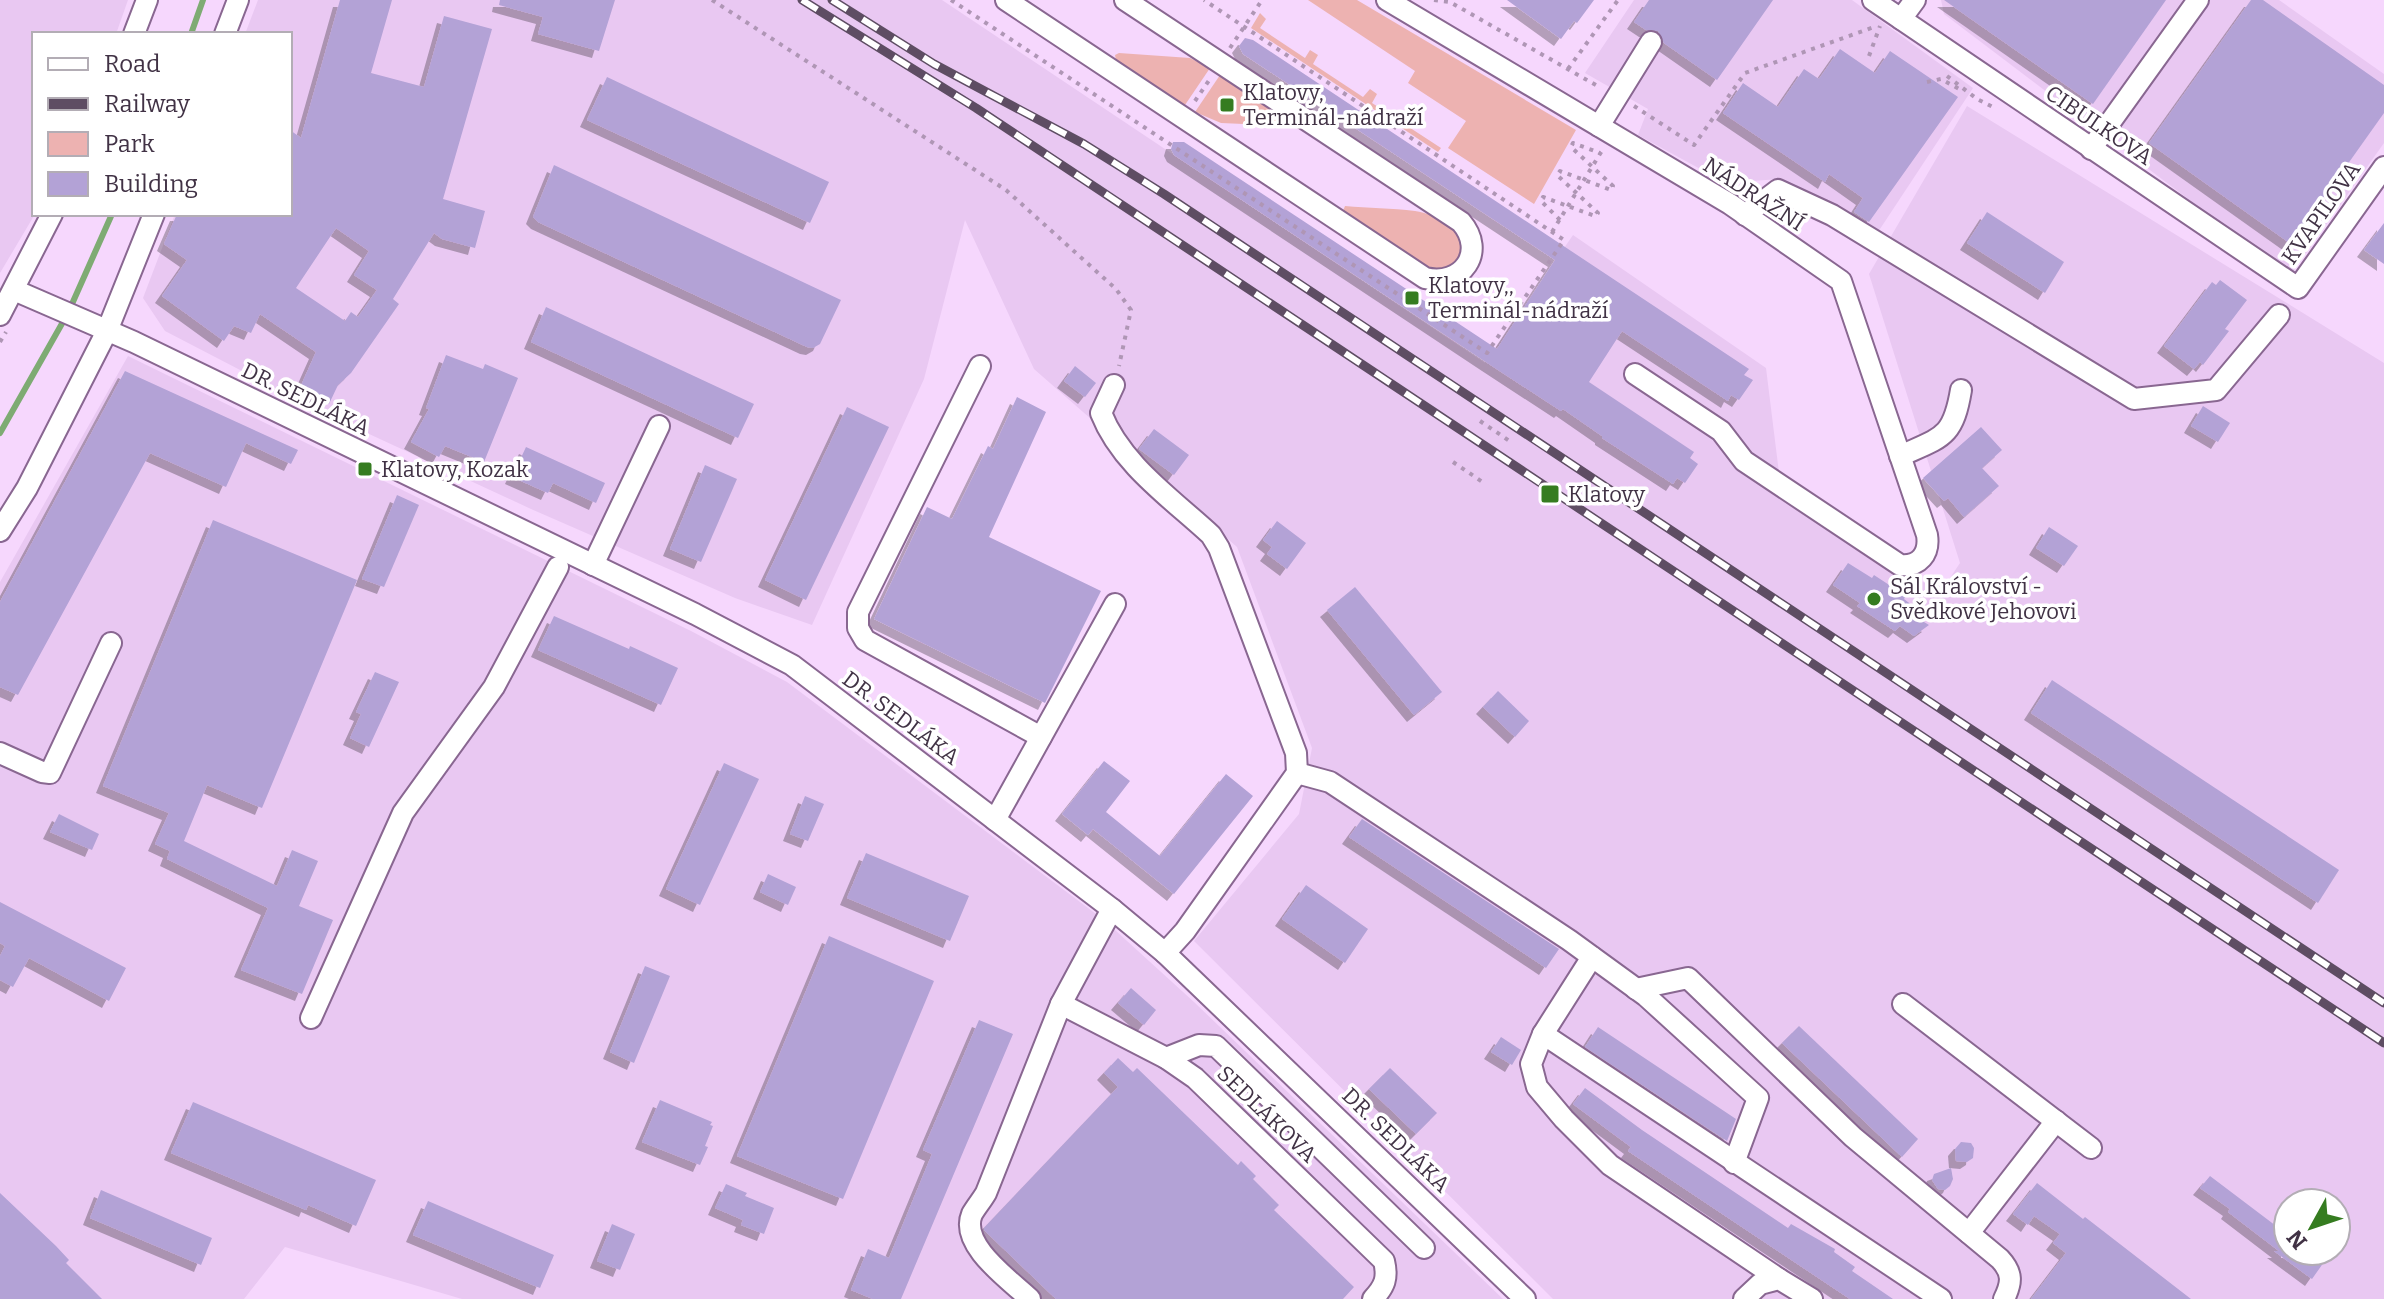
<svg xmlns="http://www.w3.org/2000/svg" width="2384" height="1299" font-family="Bitter,serif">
	<defs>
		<filter id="shadow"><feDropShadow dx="-7" dy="7" stdDeviation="0" flood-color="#0004"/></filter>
	</defs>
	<rect width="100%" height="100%" fill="#f6d7fd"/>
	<!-- built -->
	<g fill="#e9c8f2" fill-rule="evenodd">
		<path d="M0 0H128L116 34H34L35 214 0 273Z"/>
		<path d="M258 0H942L1485 363 1573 235 1766 368 1781 489 1940 593 1960 563 1869 274 1967 106 2384 363V1299H1553L1194 941 1299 814 1312 748 1237 547 1034 369 965 220 924 379 812 625 735 598 531 509 313 408 165 331 143 298 175 214H290V34H245ZM2288 1203H2336V1251H2288Z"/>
		<path d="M1634 0H1852L1973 88 1878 232 1779 179 1726 183 1638 135 1648 109 1585 73Z"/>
		<path d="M1941 0H2279L2384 74V143L2290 276 1944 14Z"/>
		<path d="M128 356 691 631 787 682 1104 920 1194 1002 1503 1299H462L285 1247 244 1299H0V582Z"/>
	</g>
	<!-- green -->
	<g fill="#edb2b1">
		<path d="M1308 0H1357L1576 130 1534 204 1448 148 1466 121 1408 83 1415 71Z"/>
		<path d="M1260 13 1266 19 1260 28 1305 58 1310 50 1318 55 1313 64 1363 97 1370 89 1377 94 1372 103 1441 148 1438 152 1251 28Z"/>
		<path d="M1119 53 1190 58 1210 68 1185 105 1116 60 1115 55Z"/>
		<path d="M1220 75 1288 120V126L1221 123 1195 112Z"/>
		<path d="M1345 206C1368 208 1392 208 1415 211 1445 216 1478 239 1451 268L1431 269 1343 211Z"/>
	</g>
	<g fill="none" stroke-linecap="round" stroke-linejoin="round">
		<!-- stream -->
		<g stroke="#7eab73" stroke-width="6">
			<path d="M191 34 203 0"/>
			<path d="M0 433 68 313 112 214"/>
		</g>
	</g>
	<!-- building -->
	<g fill="#b3a2d6" fill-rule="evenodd" filter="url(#shadow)">
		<path d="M340 0H392L371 73 424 87 444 16 492 29 443 199 485 211 475 248 442 239 434 233 393 299 399 304 351 373 338 385 329 404 299 390 316 352 260 314 251 333 234 326 224 341 162 296 187 260 164 244 177 214H290V130L301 138ZM336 228 369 251 354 275 377 290 358 317 351 312 345 321 296 288Z"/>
		<path d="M500 0H615L599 51 538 34 543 17 499 5Z"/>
		<path d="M1507 0H1594L1577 23 1574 21 1561 39Z"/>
		<path d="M1649 0H1773L1717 80 1664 43 1658 31 1646 30 1634 22Z"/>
		<path d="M1944 0H2166L2093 104Z"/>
		<path d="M2251 0H2263L2384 85V113L2291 244 2149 143Z"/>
		<path d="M1245 38 1253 40 1749 369 1744 375 1753 380 1739 400 1731 395 1728 401 1622 331 1589 382 1694 452 1690 458 1698 464 1685 483 1677 478 1673 484 1602 438V436L1563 409 1561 411 1489 364 1174 155 1171 149 1173 142H1184L1497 349 1555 260 1243 54 1239 46Z"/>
		<path d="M1840 49 1875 73 1890 51 1958 97 1869 222 1854 212 1863 198 1829 174 1825 182 1723 113 1743 83 1778 107 1804 69 1819 79Z"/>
		<path d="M607 77 829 182 810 223 587 120Z"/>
		<path d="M554 165 841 300 820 344 813 348 807 347 538 222 533 217Z"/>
		<path d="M1987 212 2064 262 2045 293 1967 243Z"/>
		<path d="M2384 223V264L2364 250Z"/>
		<path d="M2220 280 2247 300 2225 329 2229 331 2203 365 2200 362 2194 369 2164 346 2212 282 2216 285Z"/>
		<path d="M546 307 754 404 738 438 531 342Z"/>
		<path d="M446 355 483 369 485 364 518 378 484 462 445 446 439 457 411 442 429 409 426 408Z"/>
		<path d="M1075 366 1096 383 1085 397 1064 381Z"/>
		<path d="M125 371 298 450 291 464 246 443 226 487 150 453 18 695 0 687V602Z"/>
		<path d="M1017 397 1046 412 989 537 1101 591 1045 703 874 619 927 507 952 519 988 446 993 449Z"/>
		<path d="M2203 406 2230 423 2218 442 2191 426Z"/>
		<path d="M847 407 889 427 806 600 765 580Z"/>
		<path d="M1981 427 2002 450 1982 468 1999 486 1964 517 1948 498 1944 501 1923 478Z"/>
		<path d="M1154 429 1189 455 1174 475 1139 449Z"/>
		<path d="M526 447 605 483 596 503 553 483 548 493 512 477Z"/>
		<path d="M705 465 737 479 701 562 670 549Z"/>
		<path d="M397 495 419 505 384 587 362 579Z"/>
		<path d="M213 520 357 580 262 808 207 785 184 841 277 886 292 850 318 861 299 906 333 920 302 994 241 970 268 908 167 859 170 851 155 844 169 813 103 786Z"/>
		<path d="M1277 521 1306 543 1287 569 1267 554 1272 547 1263 540Z"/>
		<path d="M2049 527 2078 546 2064 566 2036 548Z"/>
		<path d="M1848 563 1872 578 1874 575 1906 596 1904 599 1913 606 1912 608 1926 618 1924 622 1929 625 1914 636 1900 626 1895 631 1857 606 1860 603 1833 585Z"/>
		<path d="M1355 587 1442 692 1414 715 1327 610Z"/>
		<path d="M554 616 629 649 630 646 678 668 661 705 538 650Z"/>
		<path d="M375 672 399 682 369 747 350 738 361 714 356 712Z"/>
		<path d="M2052 680 2339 870 2318 903 2031 713Z"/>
		<path d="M1498 691 1529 721 1515 737 1483 707Z"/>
		<path d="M1104 761 1130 781 1106 812 1160 856 1226 774 1253 796 1174 894 1093 829 1088 835 1062 814Z"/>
		<path d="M724 763 759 779 700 905 666 889Z"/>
		<path d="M805 796 824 804 808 841 790 834Z"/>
		<path d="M59 814 99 834 92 850 50 832Z"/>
		<path d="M1362 819 1559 949 1546 968 1349 837Z"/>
		<path d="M866 853 969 896 950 941 847 898Z"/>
		<path d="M768 874 796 887 788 905 760 892Z"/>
		<path d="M1306 885 1368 929 1345 963 1282 919Z"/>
		<path d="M0 902 126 968 109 1001 29 958 13 987 0 980V956L5 946 0 943Z"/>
		<path d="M829 936 934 981 843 1199 737 1156Z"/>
		<path d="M645 966 670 976 634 1063 610 1052Z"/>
		<path d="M1131 988 1156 1010 1144 1025 1118 1003Z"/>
		<path d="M979 1020 1013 1034 901 1299H873L851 1290 868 1249 889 1258 932 1154 923 1150Z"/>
		<path d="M1799 1026 1918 1139 1902 1157 1782 1043Z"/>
		<path d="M1598 1027 1736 1119 1727 1141 1585 1047Z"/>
		<path d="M1501 1037 1521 1050 1512 1065 1491 1052Z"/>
		<path d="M1118 1058 1133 1072 1137 1068 1238 1165 1241 1161 1256 1176 1253 1179 1279 1205 1274 1210 1354 1287 1343 1299H1056L984 1230V1228L1118 1087 1104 1073Z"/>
		<path d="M1390 1068 1437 1113 1416 1134 1369 1089Z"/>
		<path d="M1585 1088 1642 1130 1788 1228 1791 1224 1835 1249 1834 1252 1855 1267 1852 1271 1893 1299H1850L1628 1151 1631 1147 1573 1104Z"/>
		<path d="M660 1100 712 1122 710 1125 713 1126 705 1146 708 1147 700 1165 642 1142Z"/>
		<path d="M193 1102 376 1180 356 1226 308 1205 306 1210 171 1153Z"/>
		<path d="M1961 1142 1971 1143 1974 1148 1973 1158 1967 1162 1956 1161 1955 1149Z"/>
		<path d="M1951 1168 1953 1179 1950 1186 1945 1190 1938 1189 1932 1180 1934 1174Z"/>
		<path d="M2210 1176 2288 1235V1251H2310L2324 1262 2312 1279 2274 1251H2279L2228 1212 2230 1209 2200 1188Z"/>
		<path d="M2037 1183 2083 1219 2085 1217 2191 1299H2031L2066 1253 2053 1243 2060 1234 2034 1216 2028 1225 2013 1214Z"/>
		<path d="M726 1184 747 1193 745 1196 774 1208 764 1234 741 1225 743 1220 715 1208Z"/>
		<path d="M101 1190 212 1238 201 1265 90 1218Z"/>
		<path d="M0 1193 56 1246 69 1260 66 1263 102 1299H0Z"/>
		<path d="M428 1201 554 1255 540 1288 413 1235Z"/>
		<path d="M612 1224 635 1234 620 1270 597 1261Z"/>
	</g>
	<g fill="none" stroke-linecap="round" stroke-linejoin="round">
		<!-- minor casing -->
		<g stroke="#896791" stroke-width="24">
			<g id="minor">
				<path d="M1006 0 1425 278C1462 287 1487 252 1461 222L1125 0"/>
				<path d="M1387 0 1730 204 1841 281 1927 535C1930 554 1919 567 1900 565L1744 461 1721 431 1635 374"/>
				<path d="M1873 0 2298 288 2384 167"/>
				<path d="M1901 19 1915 0"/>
				<path d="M134 34 147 0"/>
				<path d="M225 34 238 0"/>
				<path d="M1599 126 1651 42"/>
				<path d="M2091 149 2198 0"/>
				<path d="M1745 215 1778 190 1832 215 2134 399 2216 390 2279 315"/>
				<path d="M14 290 134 342 695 614 792 665 1112 909 1165 953 1525 1299"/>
				<path d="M0 315 52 214"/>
				<path d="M980 366 858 612V628L865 640 1041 737"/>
				<path d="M1114 385 1101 413C1121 464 1171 498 1211 535L1219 548 1296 753 1297 773 1185 931 1165 953"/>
				<path d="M1900 456C1942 437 1953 438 1961 390"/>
				<path d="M0 531 27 488 107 331 154 214"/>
				<path d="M593 565 659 426"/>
				<path d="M0 753 42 772 50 773 111 643"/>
				<path d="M1297 773 1330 782 1569 940 1646 996 1758 1098 1734 1163"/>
				<path d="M995 820 1115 604"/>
				<path d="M1592 957 1543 1034 1531 1064 1537 1087 1564 1119 1610 1165 1779 1279"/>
				<path d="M1636 989 1688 978 1853 1137 2000 1259C2013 1273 2012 1283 2004 1299"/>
				<path d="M1061 1004 1166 1058 1195 1078 1384 1261C1388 1278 1385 1286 1373 1299"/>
				<path d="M1903 1004 2091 1148"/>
				<path d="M311 1018 403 813 494 687 558 567"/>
				<path d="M1543 1034 1941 1299"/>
				<path d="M1166 1058 1199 1045 1216 1046 1424 1248"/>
				<path d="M1969 1233 2056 1121"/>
				<path d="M1030 1299C1010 1280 959 1245 972 1214 976 1207 982 1200 986 1193L1061 1004 1112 909"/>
				<path d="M1744 1299 1760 1284 1779 1279 1812 1299"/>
			</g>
		</g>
		<!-- path -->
		<g stroke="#af96b5" stroke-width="4" stroke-dasharray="4 6" stroke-linecap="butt">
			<path d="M712 0 1006 190 1116 289 1131 310 1119 366"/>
			<path d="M951 0 1487 353 1564 240 1204 0"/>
			<path d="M1434 0 1450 2 1601 88"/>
			<path d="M1230 48 1262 0"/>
			<path d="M1869 56 1880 26"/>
			<path d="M1568 69 1618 0"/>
			<path d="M1947 76 1977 99 1993 107"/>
			<path d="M1927 82 1941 79 1961 90"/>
			<path d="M1195 101 1210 79"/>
			<path d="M1634 106 1694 145 1745 73 1877 26"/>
			<path d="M1560 220 1541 201 1543 197 1595 216 1598 213 1557 175 1560 171 1611 190 1613 186 1571 147 1573 143 1600 153"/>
			<path d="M1552 232 1603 149"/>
			<path d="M0 342 6 332"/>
			<path d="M1480 421 1511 442"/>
			<path d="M1453 462 1484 483"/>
		</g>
		<!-- minor -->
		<use href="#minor" stroke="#fff" stroke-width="20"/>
		<!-- rail casing -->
		<g stroke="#5e4d63" stroke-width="9">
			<g id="rail">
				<path d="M802 0 976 108 2384 1043"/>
				<path d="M832 0 934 64 1084 144 1164 194 2384 1003"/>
			</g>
		</g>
		<!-- rail -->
		<use href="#rail" stroke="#fff" stroke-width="6" stroke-dasharray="18" stroke-linecap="butt"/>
	</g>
	<!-- markers -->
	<g fill="#357c20" stroke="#fff" stroke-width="3">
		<rect x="1219" y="97" width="16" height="16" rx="4"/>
		<rect x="1404" y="290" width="16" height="16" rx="4"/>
		<rect x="357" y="461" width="16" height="16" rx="4"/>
		<rect x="1540" y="484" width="20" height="20" rx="4"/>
		<circle cx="1874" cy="599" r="8"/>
	</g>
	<g text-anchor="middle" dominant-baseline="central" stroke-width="7" stroke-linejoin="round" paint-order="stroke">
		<!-- poi labels -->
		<g font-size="22" fill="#413245" stroke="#fff" text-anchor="start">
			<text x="1243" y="92">Klatovy,<tspan x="1243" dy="25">Terminál-nádraží</tspan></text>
			<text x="1428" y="285">Klatovy,,<tspan x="1428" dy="25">Terminál-nádraží</tspan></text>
			<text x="381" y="469">Klatovy, Kozak</text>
			<text x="1568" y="494">Klatovy</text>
			<text x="1890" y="586">Sál Království -<tspan x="1890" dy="25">Svědkové Jehovovi</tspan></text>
		</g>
		<!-- street labels -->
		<g font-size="22" fill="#413245" stroke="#fff">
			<text transform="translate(2099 125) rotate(34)">CIBULKOVA</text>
			<text transform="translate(1754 194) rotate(33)">NÁDRAŽNÍ</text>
			<text transform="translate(2321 213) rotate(-55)">KVAPILOVA</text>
			<text transform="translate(306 399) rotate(26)">DR. SEDLÁKA</text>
			<text transform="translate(901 718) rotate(37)">DR. SEDLÁKA</text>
			<text transform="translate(1267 1114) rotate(44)">SEDLÁKOVA</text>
			<text transform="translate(1396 1140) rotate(44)">DR. SEDLÁKA</text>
		</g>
	</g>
	<!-- legend -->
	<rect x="32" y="32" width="260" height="184" fill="#ffffff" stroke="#b3adb5" stroke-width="2"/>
	<rect x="48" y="58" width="40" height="12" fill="#ffffff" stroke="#b3adb5" stroke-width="2"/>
	<text x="104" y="72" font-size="24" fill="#413245">Road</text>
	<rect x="48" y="98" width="40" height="12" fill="#5e4d63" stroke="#b3adb5" stroke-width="2"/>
	<text x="104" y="112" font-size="24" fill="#413245">Railway</text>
	<rect x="48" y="132" width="40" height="24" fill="#edb2b1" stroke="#b3adb5" stroke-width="2"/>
	<text x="104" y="152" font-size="24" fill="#413245">Park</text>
	<rect x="48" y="172" width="40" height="24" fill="#b3a2d6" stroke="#b3adb5" stroke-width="2"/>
	<text x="104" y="192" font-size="24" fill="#413245">Building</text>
	<!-- north arrow -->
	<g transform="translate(2312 1227) rotate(230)"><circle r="38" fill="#ffffff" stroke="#b3adb5" stroke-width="2"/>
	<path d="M0-6L14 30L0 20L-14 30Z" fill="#357c20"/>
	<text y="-12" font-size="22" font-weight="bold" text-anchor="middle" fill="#413245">N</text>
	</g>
</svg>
